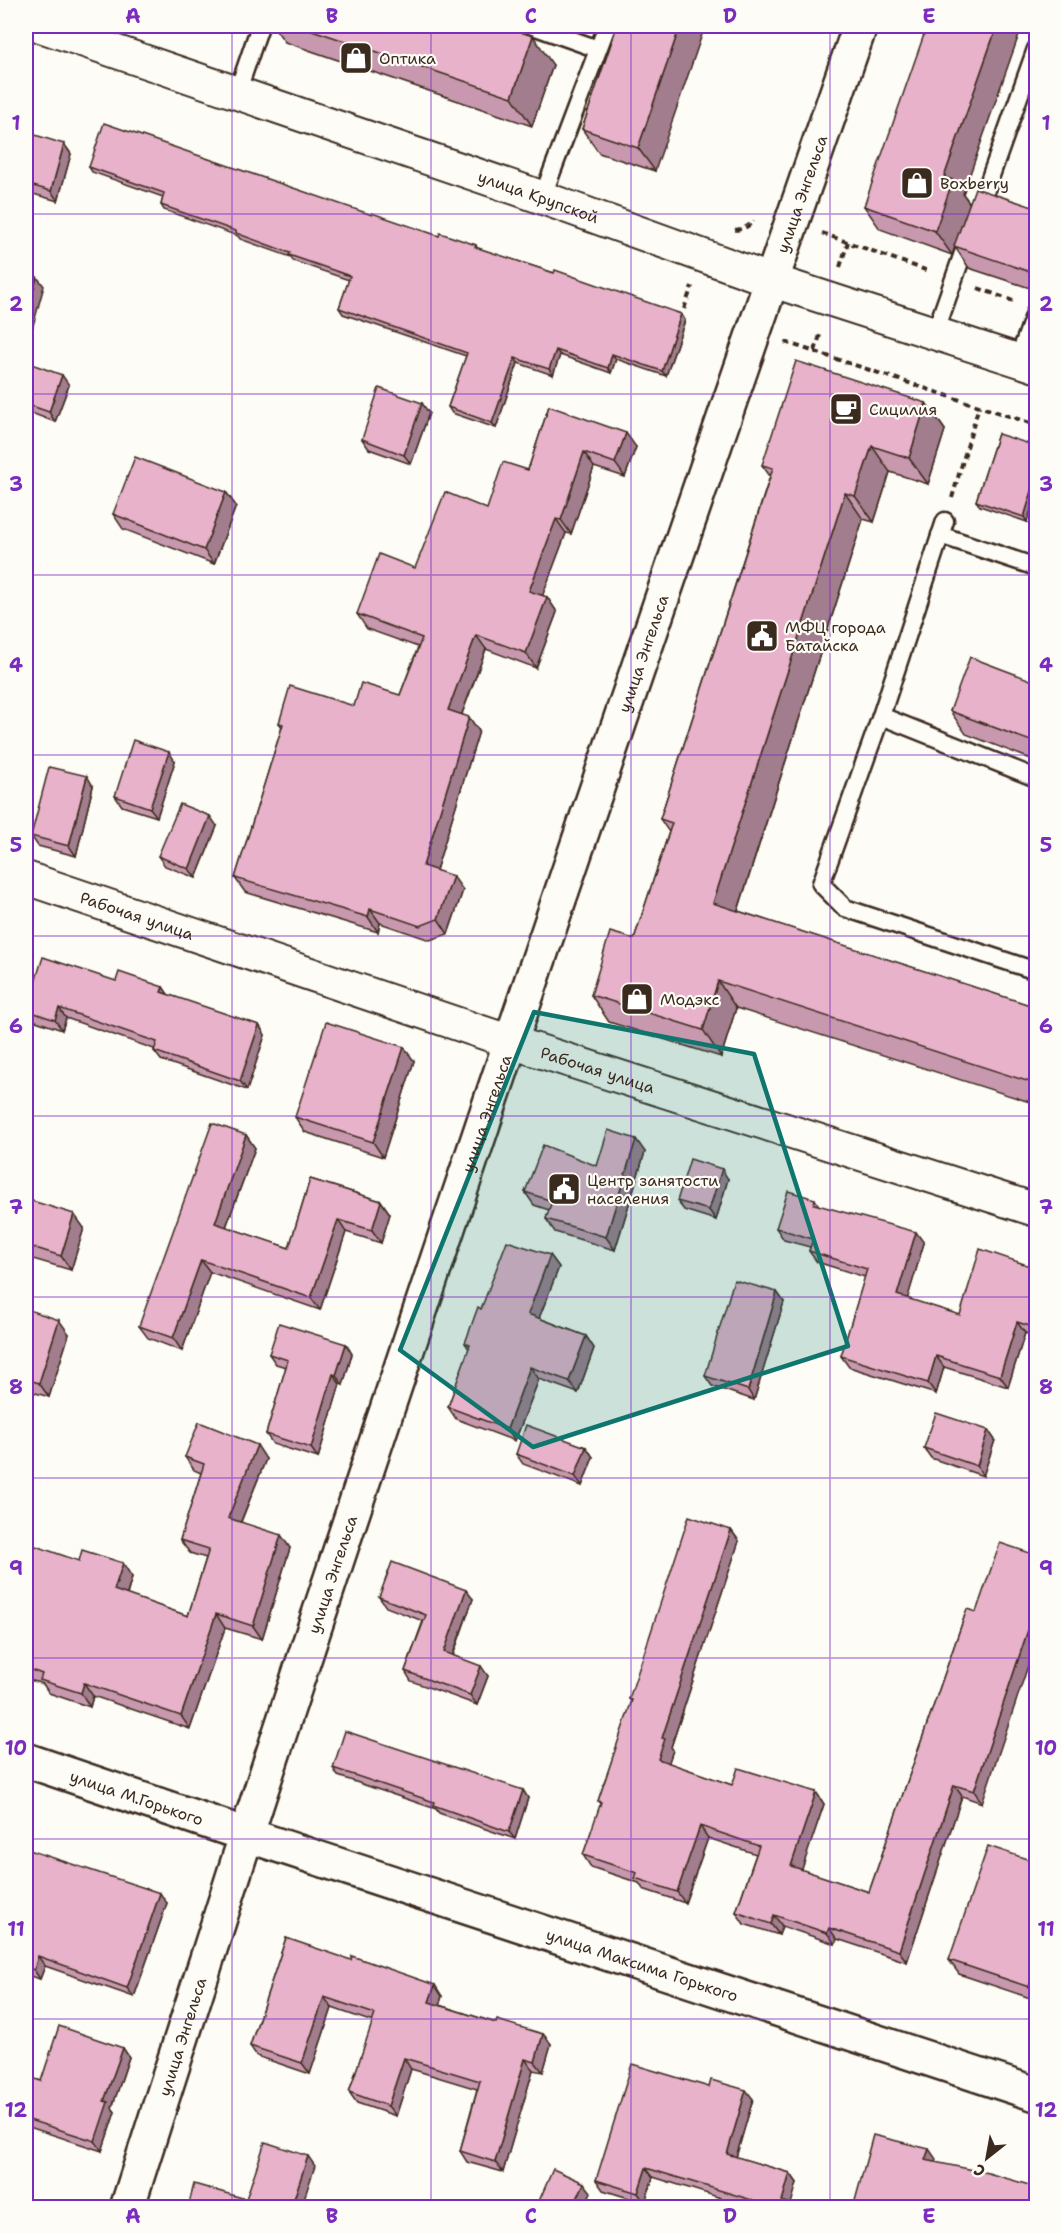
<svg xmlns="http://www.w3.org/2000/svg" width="1062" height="2233" font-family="'Shantell Sans',sans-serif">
	<rect width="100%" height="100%" fill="#fdfcf7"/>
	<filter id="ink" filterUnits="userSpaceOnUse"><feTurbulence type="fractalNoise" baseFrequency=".0167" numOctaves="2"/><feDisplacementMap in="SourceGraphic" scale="12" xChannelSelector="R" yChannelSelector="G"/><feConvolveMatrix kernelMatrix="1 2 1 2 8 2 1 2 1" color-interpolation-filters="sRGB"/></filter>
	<g filter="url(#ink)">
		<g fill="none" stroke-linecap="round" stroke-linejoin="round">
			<!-- service casing -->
			<g stroke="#3b2a1e" stroke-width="21">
				<g id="service">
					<path d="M533 26 598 49"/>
					<path d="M237 93 260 26"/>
					<path d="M542 198 607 26"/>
					<path d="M978 212 1036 49"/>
					<path d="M935 333 969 236"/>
					<path d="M1018 360 1036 310"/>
					<path d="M945 521 881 716 821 884 845 908 1036 971"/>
					<path d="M940 535 1036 567"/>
					<path d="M881 716 1036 778"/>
				</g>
			</g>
			<!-- minor casing -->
			<g stroke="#3b2a1e" stroke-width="36">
				<g id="minor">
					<path id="s1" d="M41 26 521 190 770 280 1036 366"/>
					<path id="s2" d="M26 878 511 1042 1036 1210"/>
				</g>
			</g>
			<!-- tertiary casing -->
			<g stroke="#3b2a1e" stroke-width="38">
				<g id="tertiary">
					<path id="s3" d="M26 1760 247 1835"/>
				</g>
			</g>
			<!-- secondary casing -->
			<g stroke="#3b2a1e" stroke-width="38">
				<g id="secondary">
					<path id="s4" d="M247 1835 1036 2094"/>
					<path id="s5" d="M127 2208C168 2083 207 1958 247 1833 445 1228 651 626 860 26"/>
				</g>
			</g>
			<!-- path -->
			<g stroke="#3b2a1e" stroke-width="4" stroke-dasharray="6 4.5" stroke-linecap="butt">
				<path d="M735 230C742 229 750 227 753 220"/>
				<path d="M822 233 928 271"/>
				<path d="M840 267 848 242"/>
				<path d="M978 288 1013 301"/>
				<path d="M684 309 692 286"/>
				<path d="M785 342 1036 425"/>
				<path d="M815 351 821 332"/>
				<path d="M952 498 979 406"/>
			</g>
			<!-- service -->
			<use href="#service" stroke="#fdfcf7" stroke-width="16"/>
			<!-- minor -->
			<use href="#minor" stroke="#fdfcf7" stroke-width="32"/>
			<!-- tertiary -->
			<use href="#tertiary" stroke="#fdfcf7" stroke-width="33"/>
			<!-- secondary -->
			<use href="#secondary" stroke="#fdfcf7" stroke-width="33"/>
		</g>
		<!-- wall -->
		<g fill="#c899ae" stroke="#3b2a1e" stroke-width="1.5">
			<path d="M273 26H500L553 65 532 126 285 42Z"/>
			<path d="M617 26 655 171 599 153 582 129Z"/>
			<path d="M64 144 71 154 58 201 26 192V158Z"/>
			<path d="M89 167 372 215 439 236 476 245 477 248 681 314 685 320 666 376 616 359 611 373 560 355 553 375 518 363 496 428 452 413 448 407 466 356 343 314 339 308 349 280 293 261 291 257 240 239 238 236 164 210 161 205 163 197 92 172Z"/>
			<path d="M963 194 970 203 1036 208V290L969 268 955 247 952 255 880 229 864 206Z"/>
			<path d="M26 362 69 385 55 422 26 411Z"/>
			<path d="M926 403 945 430 928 484 890 472 874 522 863 519 738 911 1036 1007V1104L736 1008 721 1057 609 1022 591 995 634 939 669 832 660 819 770 476 762 465Z"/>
			<path d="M549 406 636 447 625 477 594 467 571 534 566 533 542 596 547 597 557 612 536 668 486 649 462 714 479 731 436 870 463 890 448 934 430 940 380 923 378 932 245 892 235 878 282 727 279 723 400 695 418 647 367 629 357 614 415 568 487 509 528 470Z"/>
			<path d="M429 413 411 464 369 449 362 439Z"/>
			<path d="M998 434 1027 522 980 506 976 501Z"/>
			<path d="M226 492 236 506 214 564 123 529 113 514Z"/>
			<path d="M1036 682V761L966 734 950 711Z"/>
			<path d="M175 761 157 817 122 806 115 796Z"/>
			<path d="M93 786 76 856 38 846 31 836Z"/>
			<path d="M217 826 196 878 165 866 158 856Z"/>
			<path d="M163 987 168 995 259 1025 265 1035 247 1090 161 1060 154 1051V1049L66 1018 62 1030 33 1020 26 1010Z"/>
			<path d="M414 1061 383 1157 305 1132 295 1117Z"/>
			<path d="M246 1135 255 1148 226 1227 289 1248 310 1179 381 1201 390 1214 381 1243 346 1232 320 1310 210 1272 182 1351 148 1338 139 1326Z"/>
			<path d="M645 1152 615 1250 555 1232 546 1219 549 1210 534 1205 525 1192 597 1166Z"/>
			<path d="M728 1179 716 1220 684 1210 677 1201Z"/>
			<path d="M26 1199 84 1228 71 1270 26 1257Z"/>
			<path d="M815 1199 819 1206 924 1243 907 1299 960 1315 1036 1268V1337L1025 1333 1008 1387 944 1367 936 1394 849 1367 841 1356 865 1277 817 1262 809 1251 810 1247 784 1240 776 1228Z"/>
			<path d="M550 1255 559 1267 539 1318 586 1336 594 1348 578 1393 539 1379 515 1441 456 1419 448 1407 469 1349 465 1343 481 1309Z"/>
			<path d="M777 1292 784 1302 754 1400 712 1386 705 1376Z"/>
			<path d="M26 1309 69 1334 49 1397 26 1390Z"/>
			<path d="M346 1344 352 1354 343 1385 340 1384 318 1458 273 1444 266 1434 286 1367 276 1364 269 1354Z"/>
			<path d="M988 1430 995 1440 983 1476 931 1458 924 1448Z"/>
			<path d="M586 1447 593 1457 582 1486 523 1464 516 1454Z"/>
			<path d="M185 1457 266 1459 241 1522 290 1548 262 1639 225 1628 190 1729 93 1696 90 1707 49 1693 43 1684 26 1679V1547L79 1561 132 1577 127 1595 188 1616 206 1558 190 1553 180 1540 201 1473 194 1470Z"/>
			<path d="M731 1530 739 1541 671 1747 673 1750 668 1763 732 1785 816 1792 824 1804 801 1870 869 1892 967 1609 982 1803 962 1796 907 1962 837 1939 835 1944 782 1926 779 1935 744 1924 736 1912 756 1854 708 1838 685 1903 643 1889 639 1883 591 1867 583 1855 601 1805 598 1801 632 1702 629 1699Z"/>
			<path d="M379 1597 473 1599 453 1656 488 1676 477 1705 411 1681 405 1671 423 1621 386 1607Z"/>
			<path d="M333 1768 523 1790 528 1798 515 1839 439 1813 436 1809 338 1776Z"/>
			<path d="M26 1849 167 1903 134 1997 45 1966 40 1979 26 1975Z"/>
			<path d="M1036 1862V2000L959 1974 949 1960Z"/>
			<path d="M286 1938 442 1996 439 2005 496 2023 543 2034 551 2044 543 2072 533 2070 503 2172 467 2162 460 2151 477 2089 411 2069 396 2116 357 2103 349 2092 373 2022 332 2008 310 2074 257 2056 250 2046Z"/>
			<path d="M123 2048 129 2057 112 2108 115 2112 102 2151 26 2126V2076L41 2081Z"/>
			<path d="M709 2087 753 2099 736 2157 790 2173 797 2183 750 2207 653 2177 645 2203 603 2190 596 2180Z"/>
		</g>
		<!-- shaded-wall -->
		<g fill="#a27d8d" stroke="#3b2a1e" stroke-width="1.5">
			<path d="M680 26H705L655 171 638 148Z"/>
			<path d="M997 26H1022L963 194 970 204 952 255 935 231 944 177Z"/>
			<path d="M533 36 553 65 532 126 512 97Z"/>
			<path d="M64 144 71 154 58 201 51 191Z"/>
			<path d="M37 277 44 286 26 351V318Z"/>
			<path d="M681 314 685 320 666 376 662 371Z"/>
			<path d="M556 350 560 355 553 375 549 369Z"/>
			<path d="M612 354 616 359 611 373 608 368Z"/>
			<path d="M515 358 518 363 496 428 492 423Z"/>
			<path d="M62 375 69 385 55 422 49 412Z"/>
			<path d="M422 403 429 413 411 464 404 455Z"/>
			<path d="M926 403 945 430 928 484 909 458Z"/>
			<path d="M626 433 636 447 625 477 615 463Z"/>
			<path d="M872 446 890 472 874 522 855 496Z"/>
			<path d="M584 452 594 467 571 534 561 520Z"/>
			<path d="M1036 478V494L1027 522 1024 517Z"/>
			<path d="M226 492 236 506 214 564 204 550Z"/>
			<path d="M845 493 863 519 732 929 713 903Z"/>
			<path d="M556 519 566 533 539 605 529 591Z"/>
			<path d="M547 597 557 612 536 668 526 653Z"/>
			<path d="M476 635 486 649 458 724 448 710Z"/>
			<path d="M469 717 479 731 433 880 423 866Z"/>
			<path d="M169 752 175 761 157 817 150 808Z"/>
			<path d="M87 776 93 786 76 856 69 846Z"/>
			<path d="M210 816 217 826 196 878 189 869Z"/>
			<path d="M453 876 463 890 448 934 438 919Z"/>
			<path d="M370 909 380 923 378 932 368 917Z"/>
			<path d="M718 981 736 1008 721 1057 703 1030Z"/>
			<path d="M163 987 170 997 161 992Z"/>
			<path d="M59 1008 66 1018 62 1030 55 1020Z"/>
			<path d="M259 1025 265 1035 247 1090 240 1081Z"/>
			<path d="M404 1047 414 1061 383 1157 373 1142Z"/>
			<path d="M246 1135 255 1148 223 1235 215 1223Z"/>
			<path d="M636 1139 645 1152 615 1250 606 1237Z"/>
			<path d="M722 1169 728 1179 716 1220 709 1210Z"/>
			<path d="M381 1201 390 1214 381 1243 372 1230Z"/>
			<path d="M74 1214 84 1228 71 1270 61 1256Z"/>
			<path d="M338 1220 346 1232 320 1310 311 1298Z"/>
			<path d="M916 1232 924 1243 905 1307 897 1295Z"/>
			<path d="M550 1255 559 1267 536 1326 528 1314Z"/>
			<path d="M201 1260 210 1272 182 1351 173 1338Z"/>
			<path d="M777 1292 784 1302 754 1400 748 1390Z"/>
			<path d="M59 1320 69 1334 49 1397 39 1383Z"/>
			<path d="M1017 1322 1025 1333 1008 1387 1000 1376Z"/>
			<path d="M586 1336 594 1348 578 1393 569 1381Z"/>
			<path d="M346 1344 352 1354 343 1385 336 1375Z"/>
			<path d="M936 1356 944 1367 936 1394 928 1383Z"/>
			<path d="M530 1367 539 1379 515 1441 507 1429Z"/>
			<path d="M333 1374 340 1384 318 1458 311 1448Z"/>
			<path d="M988 1430 995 1440 983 1476 977 1466Z"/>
			<path d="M257 1445 266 1459 237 1531 228 1518Z"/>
			<path d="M586 1447 593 1457 582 1486 575 1476Z"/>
			<path d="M731 1530 739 1541 671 1747 673 1750 666 1771 658 1759 662 1738Z"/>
			<path d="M281 1535 290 1548 262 1639 253 1626Z"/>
			<path d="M123 1563 132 1577 124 1604 114 1590Z"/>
			<path d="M466 1590 473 1599 450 1662 444 1652Z"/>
			<path d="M1036 1606V1642L982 1803 974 1791Z"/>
			<path d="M216 1614 225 1628 190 1729 181 1716Z"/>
			<path d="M481 1666 488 1676 477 1705 470 1695Z"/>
			<path d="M84 1683 93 1696 90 1707 81 1693Z"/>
			<path d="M954 1785 962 1796 907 1962 899 1951Z"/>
			<path d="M523 1790 528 1798 515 1839 509 1832Z"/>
			<path d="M816 1792 824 1804 799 1878 791 1866Z"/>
			<path d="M700 1826 708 1838 685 1903 677 1892Z"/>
			<path d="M160 1893 167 1903 134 1997 127 1988Z"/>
			<path d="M774 1915 782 1926 779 1935 771 1924Z"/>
			<path d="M829 1928 837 1939 835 1944 827 1933Z"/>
			<path d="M38 1956 45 1966 40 1979 34 1970Z"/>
			<path d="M1036 1965V1997L1029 1987Z"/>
			<path d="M435 1985 442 1996 437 2013 429 2002Z"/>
			<path d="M324 1997 332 2008 310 2074 302 2063Z"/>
			<path d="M543 2034 551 2044 543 2072 535 2062Z"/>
			<path d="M123 2048 129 2057 112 2108 115 2112 102 2151 95 2141 104 2101Z"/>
			<path d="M404 2058 411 2069 396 2116 388 2106Z"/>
			<path d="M525 2059 533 2070 503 2172 495 2162Z"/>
			<path d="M746 2090 753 2099 734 2164 727 2154Z"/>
			<path d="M929 2149 936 2159 932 2169 925 2160Z"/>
			<path d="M308 2156 315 2166 301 2208H291Z"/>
			<path d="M646 2168 653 2177 645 2203 638 2193Z"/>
			<path d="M790 2173 797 2183 790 2208 782 2201Z"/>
			<path d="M584 2183 591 2192 584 2208H573Z"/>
		</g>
		<!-- building -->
		<g fill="#e8b2ca" stroke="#3b2a1e" stroke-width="1.5">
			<path d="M300 26H500L533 36 512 97Z"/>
			<path d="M617 26H680L638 148 582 129Z"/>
			<path d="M927 26H997L944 177 953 180 935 231 864 206Z"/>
			<path d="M104 123 372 215V213L439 236 440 233 476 245 475 247 554 273 555 270 681 314 662 371 612 354 608 368 556 350 549 369 515 358 492 423 448 407 467 353 339 308 350 276 289 255 290 253 236 233V231L161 205 164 193 89 167Z"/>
			<path d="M32 134 64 144 51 191 26 184V158Z"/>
			<path d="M975 188 1036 208V274L954 246Z"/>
			<path d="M26 273 37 277 26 318Z"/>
			<path d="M796 361 926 403 909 458 872 446 855 496 845 493 713 903 1036 1007V1084L718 981 703 1030 591 995 610 932 634 939 672 823 660 819 773 468 762 465Z"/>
			<path d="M26 362 62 375 49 412 26 404Z"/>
			<path d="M379 388 422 403 404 455 362 439Z"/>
			<path d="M549 406 626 433 615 463 584 452 561 520 556 519 529 591 547 597 526 653 476 635 448 710 469 717 423 866 453 876 438 919 420 926 370 909 368 917 235 878 283 724 279 723 290 686 354 706 361 683 400 695 422 638 357 614 379 554 415 568 445 492 487 509 503 462 528 470Z"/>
			<path d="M998 434 1036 446V478L1024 517 976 501Z"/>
			<path d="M135 457 226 492 204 550 113 514Z"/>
			<path d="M970 657 1036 682V743L950 711Z"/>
			<path d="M133 740 169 752 150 808 115 796Z"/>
			<path d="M49 767 87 776 69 846 31 836Z"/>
			<path d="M180 804 210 816 189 869 158 856Z"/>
			<path d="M43 957 116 981 119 972 163 987 161 992 259 1025 240 1081 154 1051 157 1042 59 1008 55 1020 26 1010Z"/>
			<path d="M326 1022 404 1047 373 1142 295 1117Z"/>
			<path d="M212 1123 246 1135 215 1223 289 1248 310 1179 381 1201 372 1230 338 1220 311 1298 201 1260 173 1338 139 1326Z"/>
			<path d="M608 1130 636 1139 606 1237 546 1219 552 1201 525 1192 543 1145 597 1166Z"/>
			<path d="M690 1159 722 1169 709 1210 677 1201Z"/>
			<path d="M788 1191 815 1199 814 1204 916 1232 897 1295 960 1315 980 1249 1036 1268V1328L1017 1322 1000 1376 936 1356 928 1383 841 1356 867 1269 809 1251 813 1239 776 1228Z"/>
			<path d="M26 1199 74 1214 61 1256 26 1245Z"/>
			<path d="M507 1241 550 1255 528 1314 586 1336 569 1381 530 1367 507 1429 448 1407 470 1345 465 1343 478 1307 481 1309Z"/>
			<path d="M734 1280 777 1292 748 1390 705 1376Z"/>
			<path d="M26 1309 59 1320 39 1383 26 1379Z"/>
			<path d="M279 1323 346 1344 336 1375 333 1374 311 1448 266 1434 288 1360 269 1354Z"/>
			<path d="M936 1413 988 1430 977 1466 924 1448Z"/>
			<path d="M199 1422 257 1445 228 1518 281 1535 253 1626 216 1614 181 1716 84 1683 81 1693 40 1680 42 1674 26 1668V1547L27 1543 79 1561 82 1550 123 1563 114 1590 188 1616 209 1549 180 1540 204 1464 185 1457Z"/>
			<path d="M526 1425 586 1447 575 1476 516 1454Z"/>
			<path d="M689 1516 731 1530 662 1738 665 1739 658 1759 732 1785 738 1768 816 1792 791 1866 869 1892 967 1609 976 1612 1000 1543 1036 1555V1606L974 1791 954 1785 899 1951 829 1928 827 1933 774 1915 771 1924 736 1912 759 1846 700 1826 677 1892 635 1878 637 1873 583 1855 601 1802 598 1801 632 1700 629 1699Z"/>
			<path d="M392 1562 466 1590 444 1652 481 1666 470 1695 405 1671 426 1615 379 1597Z"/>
			<path d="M345 1731 523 1790 509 1832 433 1805 434 1802 333 1768Z"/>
			<path d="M988 1846 1036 1862V1965L1029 1987 949 1960Z"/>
			<path d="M26 1849 160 1893 127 1988 38 1956 34 1970 26 1967Z"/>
			<path d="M286 1938 351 1960 352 1956 435 1985 429 2002 496 2023 497 2020 543 2034 535 2062 525 2059 495 2162 460 2151 480 2081 404 2058 388 2106 349 2092 375 2014 324 1997 302 2063 250 2046Z"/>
			<path d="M59 2026 123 2048 104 2101 108 2102 95 2141 26 2119V2076L41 2081Z"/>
			<path d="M632 2064 709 2087 711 2080 746 2090 727 2154 790 2173 782 2201 803 2208H750L752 2200 646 2168 638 2193 596 2180Z"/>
			<path d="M873 2135 929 2149 925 2160 988 2173 1036 2187V2208H912L908 2207V2208H853Z"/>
			<path d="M265 2142 308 2156 291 2208H188L194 2184 246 2199Z"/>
			<path d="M553 2169 584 2183 573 2208H536Z"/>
		</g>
	</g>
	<!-- marked area -->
	<path fill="#0f766e" fill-opacity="0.2" stroke="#0f766e" stroke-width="4.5" stroke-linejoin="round" d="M534 1012 754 1054 848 1346 533 1447 400 1350Z"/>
	<!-- grid -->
	<path fill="none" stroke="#7b2cbf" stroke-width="1.5" stroke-opacity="0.55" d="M232 26V2208M431 26V2208M631 26V2208M830 26V2208M26 214H1036M26 394H1036M26 575H1036M26 755H1036M26 936H1036M26 1116H1036M26 1297H1036M26 1478H1036M26 1658H1036M26 1839H1036M26 2019H1036"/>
	<!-- icons -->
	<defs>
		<g id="shop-square" transform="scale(1.725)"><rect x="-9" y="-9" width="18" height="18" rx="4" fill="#3b2a1e" stroke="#fdfcf7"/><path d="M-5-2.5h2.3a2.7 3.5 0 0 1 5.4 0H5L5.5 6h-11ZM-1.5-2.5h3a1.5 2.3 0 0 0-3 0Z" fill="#fff"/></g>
		<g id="cafe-square" transform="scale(1.725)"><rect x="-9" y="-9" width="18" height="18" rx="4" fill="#3b2a1e" stroke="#fdfcf7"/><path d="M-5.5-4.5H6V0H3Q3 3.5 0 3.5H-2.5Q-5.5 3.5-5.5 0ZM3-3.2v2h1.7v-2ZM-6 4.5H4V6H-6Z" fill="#fff"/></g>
		<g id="civic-square" transform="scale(1.725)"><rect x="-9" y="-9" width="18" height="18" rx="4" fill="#3b2a1e" stroke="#fdfcf7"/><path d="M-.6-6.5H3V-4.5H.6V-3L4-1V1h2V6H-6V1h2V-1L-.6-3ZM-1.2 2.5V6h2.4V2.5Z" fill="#fff"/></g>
	</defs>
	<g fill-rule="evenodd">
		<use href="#shop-square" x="356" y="58"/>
		<use href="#shop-square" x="917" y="183"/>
		<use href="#cafe-square" x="846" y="409"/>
		<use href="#civic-square" x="762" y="636"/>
		<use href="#shop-square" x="637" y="999"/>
		<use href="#civic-square" x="564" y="1189"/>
	</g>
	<g text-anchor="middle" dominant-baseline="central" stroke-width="4.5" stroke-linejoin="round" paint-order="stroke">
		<!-- poi labels -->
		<g font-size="16" fill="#3b2a1e" stroke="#fdfcf7" text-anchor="start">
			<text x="379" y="58">Оптика</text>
			<text x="940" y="183">Boxberry</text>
			<text x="869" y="409">Сицилия</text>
			<text x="785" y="627">МФЦ города<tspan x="785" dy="18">Батайска</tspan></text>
			<text x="660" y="999">Модэкс</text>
			<text x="587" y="1180">Центр занятости<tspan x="587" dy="18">населения</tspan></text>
		</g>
		<!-- street labels -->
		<g font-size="16" fill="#3b2a1e" stroke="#fdfcf7">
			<text stroke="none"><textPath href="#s5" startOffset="2124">улица Энгельса</textPath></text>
			<text stroke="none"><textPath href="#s1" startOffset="526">улица Крупской</textPath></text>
			<text stroke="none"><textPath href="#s5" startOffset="1638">улица Энгельса</textPath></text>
			<text stroke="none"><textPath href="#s2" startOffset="117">Рабочая улица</textPath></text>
			<text stroke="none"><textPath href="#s2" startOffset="603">Рабочая улица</textPath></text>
			<text stroke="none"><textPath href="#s5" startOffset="1152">улица Энгельса</textPath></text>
			<text stroke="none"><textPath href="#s5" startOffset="666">улица Энгельса</textPath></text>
			<text stroke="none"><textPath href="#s3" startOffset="117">улица М.Горького</textPath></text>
			<text stroke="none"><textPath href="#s4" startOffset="416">улица Максима Горького</textPath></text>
			<text stroke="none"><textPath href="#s5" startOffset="180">улица Энгельса</textPath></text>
		</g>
	</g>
	<!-- margin -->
	<rect width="1062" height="2233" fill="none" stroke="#fdfcf7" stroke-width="66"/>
	<!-- north arrow -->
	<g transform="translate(987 2158) rotate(211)" stroke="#fdfcf7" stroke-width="4.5" paint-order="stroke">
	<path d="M0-4.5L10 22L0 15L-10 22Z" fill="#3b2a1e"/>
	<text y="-9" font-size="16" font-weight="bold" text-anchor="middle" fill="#3b2a1e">С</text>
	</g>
	<rect x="33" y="33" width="996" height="2167" fill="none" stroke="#7b2cbf" stroke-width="2"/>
	<g font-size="20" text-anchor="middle" font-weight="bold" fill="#7b2cbf">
		<text x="133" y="23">A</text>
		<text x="332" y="23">B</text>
		<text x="531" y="23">C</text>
		<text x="730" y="23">D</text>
		<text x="929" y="23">E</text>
		<text x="16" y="130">1</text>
		<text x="1046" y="130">1</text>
		<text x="16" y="311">2</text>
		<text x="1046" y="311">2</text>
		<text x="16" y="491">3</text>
		<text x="1046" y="491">3</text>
		<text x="16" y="672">4</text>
		<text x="1046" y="672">4</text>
		<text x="16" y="852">5</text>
		<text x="1046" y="852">5</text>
		<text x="16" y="1033">6</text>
		<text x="1046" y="1033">6</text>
		<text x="16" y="1214">7</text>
		<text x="1046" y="1214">7</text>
		<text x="16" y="1394">8</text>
		<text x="1046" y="1394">8</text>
		<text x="16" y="1575">9</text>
		<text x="1046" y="1575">9</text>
		<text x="16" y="1755">10</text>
		<text x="1046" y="1755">10</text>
		<text x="16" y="1936">11</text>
		<text x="1046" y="1936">11</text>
		<text x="16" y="2117">12</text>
		<text x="1046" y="2117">12</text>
		<text x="133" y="2223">A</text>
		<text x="332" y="2223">B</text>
		<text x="531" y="2223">C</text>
		<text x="730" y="2223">D</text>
		<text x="929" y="2223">E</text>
	</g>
</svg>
